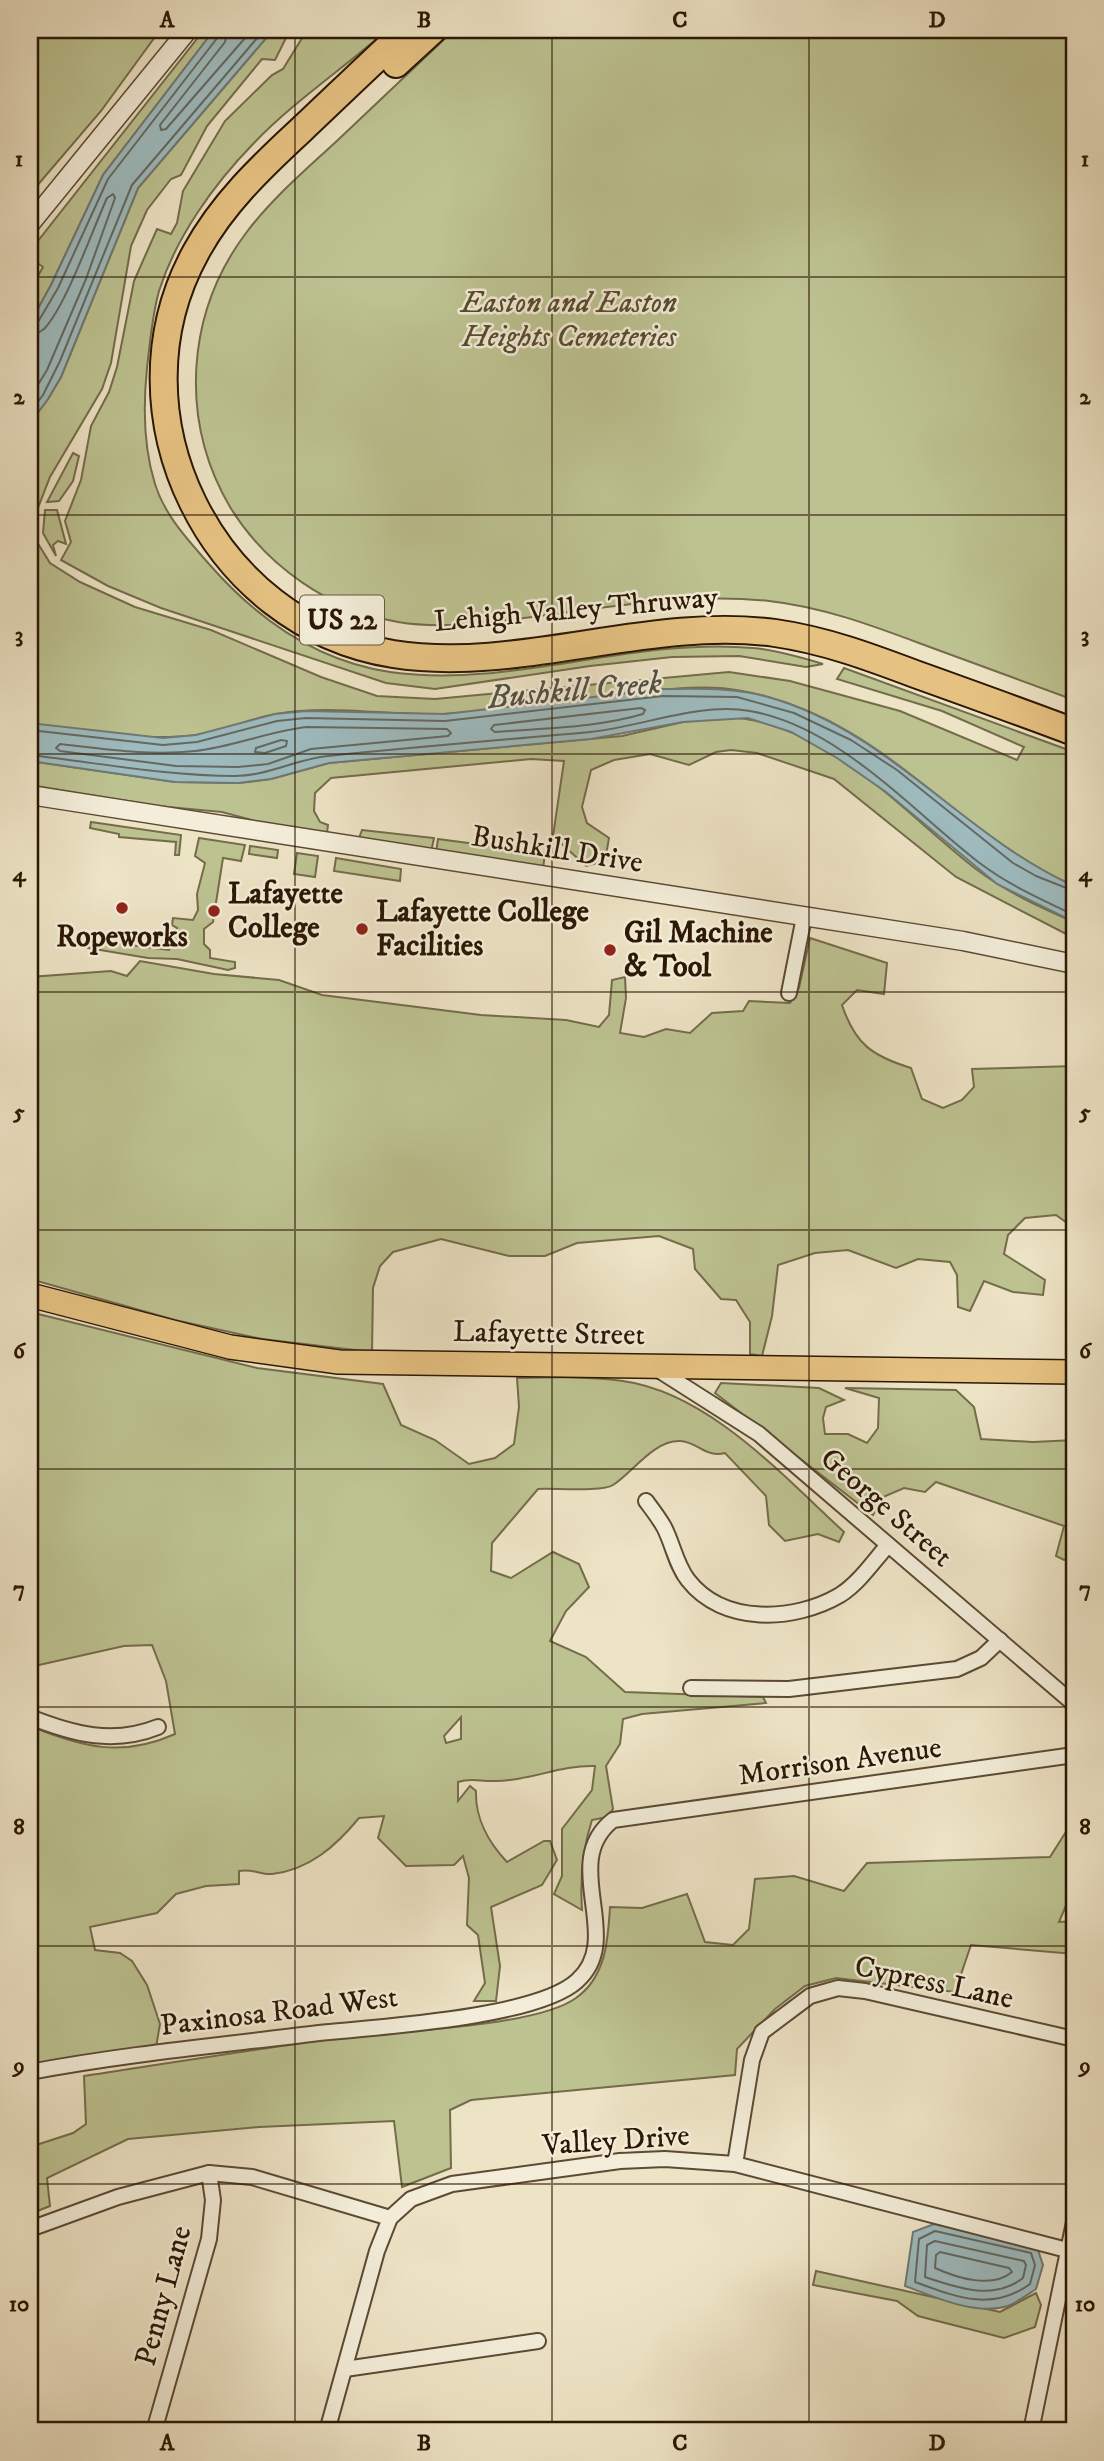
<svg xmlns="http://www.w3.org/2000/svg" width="1104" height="2461" font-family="'IM FELL DW Pica',serif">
	<rect width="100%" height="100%" fill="#ede3c5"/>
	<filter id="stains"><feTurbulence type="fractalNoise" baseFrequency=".00286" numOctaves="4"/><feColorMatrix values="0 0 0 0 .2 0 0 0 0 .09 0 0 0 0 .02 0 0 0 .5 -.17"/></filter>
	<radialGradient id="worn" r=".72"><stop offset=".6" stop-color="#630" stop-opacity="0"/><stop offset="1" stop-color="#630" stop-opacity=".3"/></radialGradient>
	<!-- green -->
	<g fill="#bdc291" stroke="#746c4a" stroke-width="2" fill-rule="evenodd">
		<path d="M30 30H160L101 111 30 194Z"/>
		<path d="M204 30H214L103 175 51 285 30 323V290L43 267 30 258V251Z"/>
		<path d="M273 30H290L275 60 262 59 207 126 181 175 171 179 147 210 131 246 111 363 102 389 50 477 36 513 37 542 50 563 80 582 135 607 211 630 321 677 377 696 435 699 729 672 790 681 900 711 1017 760 1024 747 942 711 837 679 844 668 1074 752V886C952 832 882 716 742 691 700 683 656 691 614 695 557 702 500 711 443 714 388 716 330 704 276 714 249 719 223 731 195 735 163 740 59 735 30 723V423L48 399 61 377 138 188Z"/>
		<path d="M307 30H387C343 69 294 101 253 144 214 184 176 237 159 291 152 316 150 342 147 368 143 407 143 446 155 484 165 516 188 540 209 564 257 619 316 661 390 672 511 689 631 637 753 648 776 650 800 657 823 664L806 667 739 656 672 657 590 666 435 689 386 683 161 608 108 586 61 560 71 542 65 521 81 480 91 426 109 392 117 367 134 281 157 229 171 234 177 223 183 191 225 121 272 75 283 69Z"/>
		<path d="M454 30H1074V700C1025 682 976 664 927 646 876 627 824 607 769 601 688 592 605 608 524 618 482 623 440 629 398 622 329 610 266 566 230 507 179 420 186 313 246 233 273 197 308 168 340 138 378 102 416 66 454 30Z"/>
		<path d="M73 453 79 456 73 481 59 501 47 502Z"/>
		<path d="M45 510H57L66 544 58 541 53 545 56 556 43 533Z"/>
		<path d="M725 717C827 721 901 811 976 869 1006 892 1040 907 1074 922V938L956 877 834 779 757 753 731 750 716 752 689 765 650 754 614 760 591 770 582 807 587 823 609 838 605 861 586 866 553 836 564 761 531 759 331 778 315 793 314 811 320 822 328 825 327 833 254 824 252 820 222 812 157 806 30 785V761L175 782 239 783 271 779 329 763 622 736 683 722Z"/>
		<path d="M91 822 181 835 179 855H175L176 842 119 837V834L90 828Z"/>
		<path d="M362 830 434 838 431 852 359 838Z"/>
		<path d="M199 838 245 845 241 861 223 858 213 922 204 929V944L210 950V958L235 962V968L228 970 177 959 148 958 88 948 91 940 169 950 177 928 172 925 173 918 193 920 198 910 197 894 205 863 195 856Z"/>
		<path d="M438 839 545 853 543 869 436 853Z"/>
		<path d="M250 846 278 850 277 858 249 854Z"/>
		<path d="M297 853 318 856 315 877 294 874Z"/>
		<path d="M336 858 401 869 400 881 334 871Z"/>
		<path d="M810 938 887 963 884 994 857 990 842 1005C855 1044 872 1056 911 1068L922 1099 943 1108 962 1100 974 1087 972 1069 1074 1066V1228L1056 1215 1025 1218 1008 1235 1004 1254 1045 1280 1043 1295 1013 1292 984 1281 970 1311 958 1307 957 1275 950 1262 918 1259 896 1268 848 1250 815 1253 778 1265 772 1316 762 1356 750 1354V1322L736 1300 721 1299 695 1269 693 1249 659 1236 577 1243 545 1256H509L441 1239 393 1252 380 1266 373 1288 372 1352 262 1339 175 1320 30 1279V977L111 971 127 976 140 961 214 974 279 980 322 995 481 1015 566 1020 599 1027 609 1015 612 980 625 977 626 998 620 1033 644 1037 666 1029 690 1033 712 1013 743 1011 749 1001 790 1003 799 988Z"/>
		<path d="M30 1312 257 1368 383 1384 401 1425 435 1440 469 1464 495 1458 514 1444 519 1407 517 1378C551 1377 588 1376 623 1381 709 1393 783 1476 844 1532L839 1542 818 1534 785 1541 769 1525 766 1496 725 1453C706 1458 698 1442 680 1441 654 1440 633 1472 613 1485 603 1492 553 1488 538 1489L492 1543 491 1571 511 1578 553 1552 579 1564 589 1587 566 1611 550 1641 586 1657 625 1692 763 1697 766 1703 642 1714 623 1719 620 1744 606 1766 613 1809 607 1817 592 1820C582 1850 580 1879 582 1910L554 1894 562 1876V1829L592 1790 595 1766C560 1765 529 1781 496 1781 481 1782 472 1777 458 1782V1801L470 1786 476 1791C475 1817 488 1842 507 1862L544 1841H550L557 1860 542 1885 491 1907 500 1966 496 2001H474L485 1983 478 1935 467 1925 469 1878 463 1856 454 1865 406 1866 378 1838 384 1816 359 1818C336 1846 309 1870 272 1874 261 1875 251 1868 239 1871V1884L206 1886 176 1894 157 1913 90 1927 95 1950 120 1953 132 1961 147 1985 160 2024 156 2047 30 2065V1726C82 1747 122 1758 175 1734L166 1681 152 1645 124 1646 30 1667ZM461 1717V1739L446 1743 444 1736Z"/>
		<path d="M721 1383 819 1388 844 1400 826 1407 823 1418 825 1434H848L867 1443 878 1428 879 1398 845 1388 956 1390 974 1407 981 1439 1033 1442 1074 1440V1557L1064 1560 1056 1556 1064 1526 936 1482 925 1492 904 1488 883 1497 873 1515 715 1393Z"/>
		<path d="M1069 1827 1074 1832V1887L1059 1922 1074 1921V1954L971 1945 955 1992 836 1978 805 1986 775 2009 737 2049 735 2075 471 2100 450 2110 451 2168 402 2187 394 2121 259 2127 128 2139 47 2178 50 2206 30 2214V2147L73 2133 86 2124 84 2076C171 2063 259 2048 347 2037 401 2030 536 2027 576 1998 606 1977 608 1940 610 1907L642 1908 687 1894 705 1942 733 1945 749 1929 755 1879 794 1876 844 1891 867 1863 1050 1857Z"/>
		<path d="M816 2271 1000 2312 1036 2293 1041 2305 1035 2327 1004 2338 918 2316 897 2301 813 2285Z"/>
	</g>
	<!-- water -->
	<g fill="#9ebbbf" stroke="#707974" stroke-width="2">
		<path d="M214 30H273L138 188 61 377 48 399 30 423V323L51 285 103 175Z"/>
		<path d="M663 689C698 689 734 687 768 697 889 731 963 836 1074 886V922L997 884 886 792 837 758 791 732 748 718 683 722 591 739 329 763 271 779 238 783 175 782 30 761V723L163 738 196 735 275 714 306 711 445 714Z"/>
		<path d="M934 2224 1037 2247 1043 2265 1036 2289C1027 2295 1018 2302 1008 2306 976 2316 935 2297 905 2286L913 2232Z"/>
	</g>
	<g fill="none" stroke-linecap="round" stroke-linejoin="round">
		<!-- shore -->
		<g stroke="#646961" stroke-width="2">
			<path d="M228 30 225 42 160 125 161 130 166 129 252 30"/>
			<path d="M30 325 38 322 58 288 108 179 218 37 219 30"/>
			<path d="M30 334C36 333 40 333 45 328 67 303 92 231 107 198L113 194 115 198 86 279 47 370 30 398"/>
			<path d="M30 412 43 395 60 361 132 185 264 30"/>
			<path d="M641 708 645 710 643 714C596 728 543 728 495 732L491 729 494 725Z"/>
			<path d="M307 727 447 729 451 733 448 736 311 749 268 764 238 767 176 766 60 751 56 748 60 744C105 749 150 756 195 751 233 747 269 731 307 727Z"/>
			<path d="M30 730 163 745 197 742 277 721 306 718 445 721 663 696 737 697 794 713 851 740 897 770 1013 863 1036 876 1074 891"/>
			<path d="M281 740 287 741 286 746 265 753 255 752 256 748Z"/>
			<path d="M30 755C99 763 166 776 235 776 268 776 296 759 328 756 415 747 502 740 590 732 642 727 697 702 750 711 840 727 912 811 981 864 1009 885 1042 900 1074 915"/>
			<path d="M935 2231 1031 2253 1035 2265 1030 2284C992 2312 956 2297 915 2282L919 2239Z"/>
			<path d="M935 2241 1024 2261 1026 2265 1023 2278C993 2301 958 2288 925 2277L927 2245Z"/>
			<path d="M940 2252 1009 2268 1012 2272C992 2289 957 2278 935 2268L936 2255Z"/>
		</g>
		<!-- minor casing -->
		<g stroke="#5c4a34" stroke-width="18">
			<g id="minor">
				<path d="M789 993 804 917"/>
				<path d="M657 1369 759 1434 1074 1704"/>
				<path d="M646 1501C652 1509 659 1518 664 1527 673 1544 676 1565 688 1580 723 1625 794 1622 840 1595 859 1583 873 1562 888 1545"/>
				<path d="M691 1688 789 1689 957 1669 981 1658 1000 1640"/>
				<path d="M30 1717C73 1734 113 1745 158 1727"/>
				<path d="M30 2072C125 2054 223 2045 319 2033 378 2027 536 2018 577 1981 626 1938 558 1863 613 1820L1074 1755"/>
				<path d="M735 2164 752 2060 762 2032 810 1996 838 1988 865 1991 1074 2039"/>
				<path d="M30 2229 118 2197 209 2173 252 2177 390 2218"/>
				<path d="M345 2369 538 2341"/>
				<path d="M154 2431 209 2239 213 2200 209 2173"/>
				<path d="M327 2431 377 2251 390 2218 411 2199 452 2184 620 2161 665 2159 735 2164 1067 2250"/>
				<path d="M1031 2431 1074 2222"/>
			</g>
		</g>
		<!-- tertiary casing -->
		<g stroke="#5c4a34" stroke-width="21">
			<g id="tertiary">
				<path d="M30 224 188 30"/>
				<path d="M30 795 963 941 1074 964"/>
			</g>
		</g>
		<!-- primary casing -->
		<g stroke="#2b1703" stroke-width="26">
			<path id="primary" d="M30 1295 230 1347 339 1362 1074 1372"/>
		</g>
		<!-- motorway casing -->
		<g stroke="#2b1703" stroke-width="30">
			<g id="motorway">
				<path d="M407 30C371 63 336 97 301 130 261 167 222 204 196 252 107 413 211 625 393 654 518 674 648 616 775 633 824 640 870 657 915 674 968 693 1021 712 1074 732"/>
				<path d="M396 64 433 30"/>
			</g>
		</g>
		<!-- minor -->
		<use href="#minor" stroke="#f3edd9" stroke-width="14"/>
		<!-- tertiary -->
		<use href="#tertiary" stroke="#f3edd9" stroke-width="18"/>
		<!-- primary -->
		<use href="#primary" stroke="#e6c282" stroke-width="23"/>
		<!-- motorway -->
		<use href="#motorway" stroke="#e6c282" stroke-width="26"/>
	</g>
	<!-- grid -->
	<path fill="none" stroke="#2b1703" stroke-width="2" stroke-opacity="0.55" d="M295 30V2431M552 30V2431M809 30V2431M30 277H1074M30 515H1074M30 754H1074M30 992H1074M30 1230H1074M30 1469H1074M30 1707H1074M30 1946H1074M30 2184H1074"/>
	<!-- markers -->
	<g fill="#8f2418" stroke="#f3edd9" stroke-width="2.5">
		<circle cx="122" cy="908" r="7"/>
		<circle cx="214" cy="911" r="7"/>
		<circle cx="362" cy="929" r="7"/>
		<circle cx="610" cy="950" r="7"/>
	</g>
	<g text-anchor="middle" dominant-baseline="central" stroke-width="5" stroke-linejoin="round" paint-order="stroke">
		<!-- shield labels -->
		<rect fill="#f3edd9" stroke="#675743" stroke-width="2" x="300" y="595.5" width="84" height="49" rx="5"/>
		<g font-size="28" font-weight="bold" fill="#2b1703">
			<text x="342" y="620">US 22</text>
		</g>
		<!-- park labels -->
		<g font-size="30" font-style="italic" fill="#574a2e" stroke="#f3edd9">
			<text x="569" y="303">Easton and Easton<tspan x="569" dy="34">Heights Cemeteries</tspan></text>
		</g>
		<!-- street labels -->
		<g font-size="30" fill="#2b1703" stroke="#f3edd9">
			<text transform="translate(576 610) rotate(-5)">Lehigh Valley Thruway</text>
			<text transform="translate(557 850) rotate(9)">Bushkill Drive</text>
			<text transform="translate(549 1334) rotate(1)">Lafayette Street</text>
			<text transform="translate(886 1508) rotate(41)">George Street</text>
			<text transform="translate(840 1762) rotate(-8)">Morrison Avenue</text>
			<text transform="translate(934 1983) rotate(12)">Cypress Lane</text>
			<text transform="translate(279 2012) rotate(-7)">Paxinosa Road West</text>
			<text transform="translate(616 2141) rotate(-4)">Valley Drive</text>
			<text transform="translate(164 2296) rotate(-75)">Penny Lane</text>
		</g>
		<!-- poi labels -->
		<g font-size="30" font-weight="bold" fill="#2b1703" stroke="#f3edd9" text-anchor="start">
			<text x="228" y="894">Lafayette<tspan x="228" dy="34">College</tspan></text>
			<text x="376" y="912">Lafayette College<tspan x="376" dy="34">Facilities</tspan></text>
			<text x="624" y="933">Gil Machine<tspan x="624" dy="34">&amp; Tool</tspan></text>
			<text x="122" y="937" text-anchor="middle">Ropeworks</text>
		</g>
		<!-- water labels -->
		<g font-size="32" font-style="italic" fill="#535045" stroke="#f3edd9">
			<text transform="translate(575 691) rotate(-5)">Bushkill Creek</text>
		</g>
	</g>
	<!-- margin -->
	<rect width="1104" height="2461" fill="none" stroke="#ede3c5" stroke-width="77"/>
	<rect x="38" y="38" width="1028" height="2384" fill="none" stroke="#2b1703" stroke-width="2.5"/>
	<g font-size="23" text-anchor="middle" font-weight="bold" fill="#2b1703">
		<text x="167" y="27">A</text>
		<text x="424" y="27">B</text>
		<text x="680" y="27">C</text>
		<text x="937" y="27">D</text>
		<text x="19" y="166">1</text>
		<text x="1085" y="166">1</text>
		<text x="19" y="404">2</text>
		<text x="1085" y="404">2</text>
		<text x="19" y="642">3</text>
		<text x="1085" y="642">3</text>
		<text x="19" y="881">4</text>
		<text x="1085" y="881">4</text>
		<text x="19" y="1119">5</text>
		<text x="1085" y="1119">5</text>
		<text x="19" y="1358">6</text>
		<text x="1085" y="1358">6</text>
		<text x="19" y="1596">7</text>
		<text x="1085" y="1596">7</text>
		<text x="19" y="1834">8</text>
		<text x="1085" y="1834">8</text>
		<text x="19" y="2073">9</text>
		<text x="1085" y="2073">9</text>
		<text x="19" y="2311">10</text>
		<text x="1085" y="2311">10</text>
		<text x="167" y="2450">A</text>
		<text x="424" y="2450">B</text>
		<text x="680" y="2450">C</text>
		<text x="937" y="2450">D</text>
	</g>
	<rect width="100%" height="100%" filter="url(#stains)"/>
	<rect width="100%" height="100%" fill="url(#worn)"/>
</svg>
